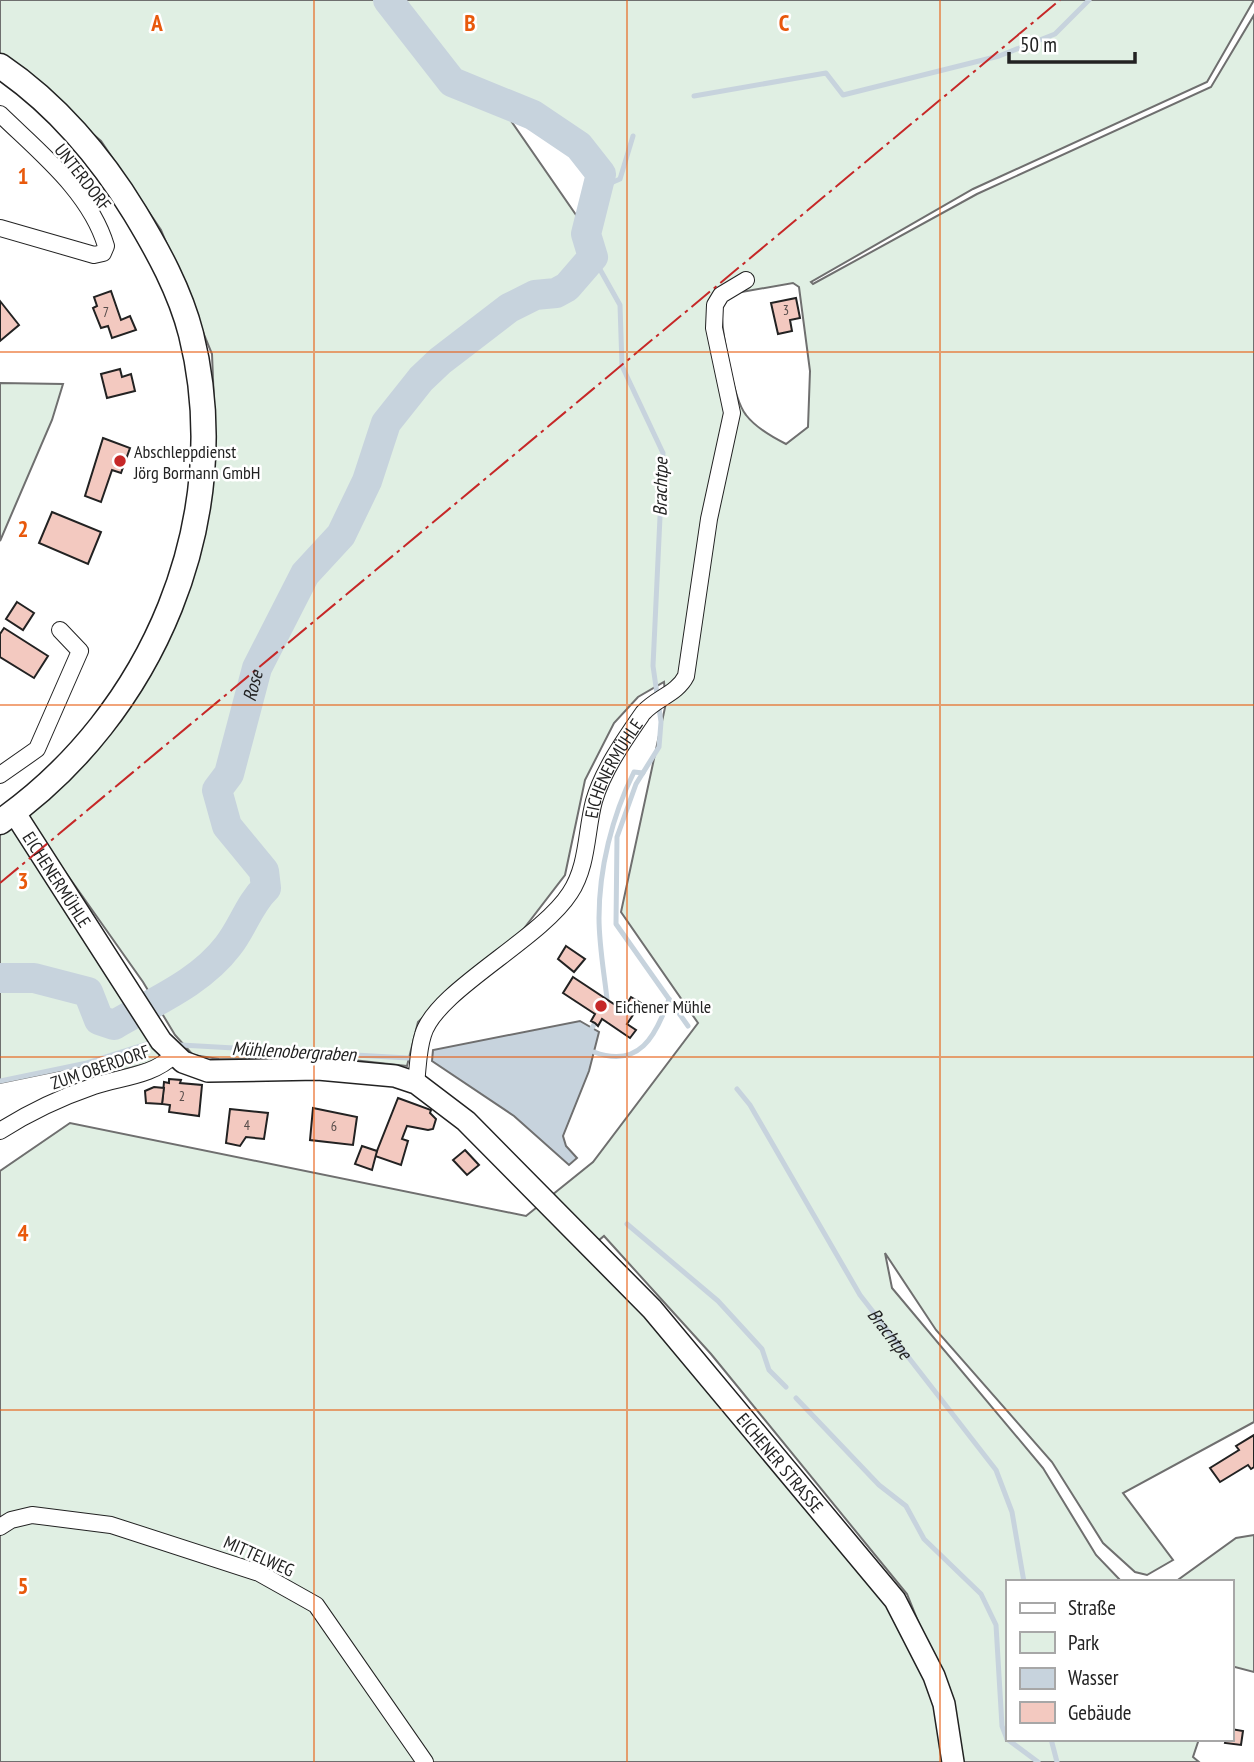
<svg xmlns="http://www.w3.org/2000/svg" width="1254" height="1762" font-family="'PT Sans Narrow',sans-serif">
	<rect width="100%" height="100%" fill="#fff"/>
	<!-- green -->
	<g fill="#e0efe3" stroke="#6f6f6f" stroke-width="2" fill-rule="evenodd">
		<path d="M0 0H1254L1207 82 973 189 811 282 813 284 977 194 1211 87 1254 15V1422L1123 1493 1173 1560 1147 1575 1135 1572 1103 1543 1052 1462 936 1330 885 1253 892 1288 1043 1468 1096 1555 1122 1582H1007V1739H1199L1193 1757 1199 1762H963L951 1703 907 1594 711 1354 604 1236 592 1246 887 1603 940 1709 945 1762H0V1171L70 1123 526 1216 593 1162 698 1023 621 912 666 703 664 682 638 697 614 723 585 780 565 875 512 944 464 979 418 1022 407 1066 353 1060 219 1059 193 1055 175 1035 143 982 25 815 70 778 201 530 215 429 212 354 161 230 101 141 0 55ZM507 115 604 174 593 238H592ZM793 283 799 287 810 371 808 427 786 444C772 437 756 428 746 415 733 399 720 325 722 304L736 293Z"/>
		<path d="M0 383 63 384 52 420 0 541Z"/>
		<path d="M12 824 162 1052 156 1061 92 1078 87 1065 0 1083V832Z"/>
		<path d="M1254 1535V1672L1231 1666V1582H1175L1236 1538Z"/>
	</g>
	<!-- water -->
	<path fill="#c7d3dd" stroke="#6f6f6f" stroke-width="2" d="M580 1021 599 1032 589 1071 563 1136 566 1146 577 1158 569 1165 514 1116 432 1061 433 1050Z"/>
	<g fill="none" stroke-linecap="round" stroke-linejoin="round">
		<!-- stream -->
		<g stroke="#c7d3dd" stroke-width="5">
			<path d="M694 96 826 73 843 95 999 56 1055 34 1089 0"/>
			<path d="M597 189 620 179 633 136"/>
			<path d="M593 257 620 305 622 366 663 453 653 666 661 722 659 747 636 784 617 837 616 924 688 1026"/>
			<path d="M607 999C604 972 599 945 599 918 599 869 612 816 634 772L643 773"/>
			<path d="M592 1028 595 1023"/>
			<path d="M181 1045 408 1058"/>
			<path d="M594 1052C639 1069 656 1036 669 999"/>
			<path d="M0 1081 87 1063 147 1044"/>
			<path id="s1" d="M737 1089 750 1105 860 1295 996 1470 1012 1512 1024 1582"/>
			<path d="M627 1224 718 1301 762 1349 769 1370 786 1387"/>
			<path d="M796 1398 879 1485 906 1506 924 1539 981 1594 996 1625 1002 1726 1007 1739"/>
			<path d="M1007 1739 1038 1762"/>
			<path d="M1051 1739 1057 1762"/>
		</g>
		<!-- river -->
		<path stroke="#c7d3dd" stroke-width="30" id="s2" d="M0 978H34L88 992 99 1020 114 1025C153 1002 200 983 228 946 243 927 249 904 266 888L264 871 227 826 217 790 229 774 257 668 305 574 341 535 367 481 386 423 421 379 440 361 509 308 535 295 556 293 567 287 593 257 586 234 601 174 579 146 533 115 452 82 388 0"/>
	</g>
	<!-- building -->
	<g fill="#f3c9c0" stroke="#222" stroke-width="2">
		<path d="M111 291 121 320 130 316 136 330 112 338 108 326 101 328 93 308 97 306 94 297Z"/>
		<path d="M796 298 800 318 790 320 792 331 778 334 771 303Z"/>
		<path d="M0 301 19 325 0 341Z"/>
		<path d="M120 369 122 377 131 374 135 391 107 398 101 374Z"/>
		<path d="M103 438 130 448 121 473 112 470 101 502 85 496Z"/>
		<path d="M52 512 101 532 88 564 39 543Z"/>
		<path d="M17 602 34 613 23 630 6 619Z"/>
		<path d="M4 628 48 656 34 678 0 657V634Z"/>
		<path d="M566 946 585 959 574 972 558 959Z"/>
		<path d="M573 977 623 1010 631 997 641 1003 627 1024 636 1030 630 1038 602 1019 598 1026 595 1023 591 1021 595 1014 563 993Z"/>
		<path d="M169 1079 181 1080 180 1083 202 1085 199 1116 169 1112 170 1105 162 1104 164 1082 169 1083Z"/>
		<path d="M154 1087 164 1088 162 1104 146 1103 145 1091Z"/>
		<path d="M398 1098 431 1110 430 1113 436 1119 433 1129 428 1130 407 1126 402 1139 408 1141 401 1165 375 1156Z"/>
		<path d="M313 1108 357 1117 353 1145 310 1140Z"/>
		<path d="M230 1109 268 1113 264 1139 246 1137 240 1146 226 1143Z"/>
		<path d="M362 1146 377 1151 372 1170 355 1164Z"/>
		<path d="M465 1150 479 1165 467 1175 453 1160Z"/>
		<path d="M1254 1435V1467L1251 1469 1248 1465 1220 1482 1210 1468 1239 1450 1236 1446Z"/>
		<path d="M1231 1729 1243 1731 1241 1745 1225 1743 1226 1739H1231Z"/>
	</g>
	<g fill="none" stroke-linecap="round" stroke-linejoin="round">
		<!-- minor casing -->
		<g stroke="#222" stroke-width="18">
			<g id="minor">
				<path d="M0 114C39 152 90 192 106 246L103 253 94 255 0 228"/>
				<path d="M0 775 37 749 80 651 60 630"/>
				<path id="s3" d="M416 1083C418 1068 418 1050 423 1035 435 991 540 940 570 893 588 866 586 831 594 801 603 770 625 739 643 713 656 698 677 694 686 676L709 519 732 413 714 328 715 305 721 295 746 280"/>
				<path d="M0 1131C28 1113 62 1097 94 1086 121 1077 153 1076 174 1055"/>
				<path d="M0 1527 11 1520 32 1515 111 1525 259 1573 316 1605 425 1762"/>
			</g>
		</g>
		<!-- secondary casing -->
		<g stroke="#222" stroke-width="24">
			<g id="secondary">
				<path id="s4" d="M14 812 161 1041 183 1062 208 1071 318 1069 395 1076 416 1083 466 1121 652 1309 895 1600 934 1676 944 1704 953 1762"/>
			</g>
		</g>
		<!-- primary casing -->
		<g stroke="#222" stroke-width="27">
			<path id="primary" d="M0 66C55 103 101 157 135 213 158 251 180 291 191 334 237 518 153 715 0 822"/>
		</g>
		<!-- minor -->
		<use href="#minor" stroke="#fff" stroke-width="16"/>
		<!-- secondary -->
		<use href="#secondary" stroke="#fff" stroke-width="21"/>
		<!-- primary -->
		<use href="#primary" stroke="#fff" stroke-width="24"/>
		<!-- power -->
		<path stroke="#c62828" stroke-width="2" stroke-dasharray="24 5 3.5 5" stroke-linecap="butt" d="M0 883 1060 0"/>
	</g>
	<!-- grid -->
	<path fill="none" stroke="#e8590c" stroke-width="2" stroke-opacity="0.55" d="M314 0V1762M627 0V1762M940 0V1762M0 352H1254M0 705H1254M0 1057H1254M0 1410H1254"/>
	<!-- markers -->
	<g fill="#c62828" stroke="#fff" stroke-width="2.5">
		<circle cx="120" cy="461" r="7"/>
		<circle cx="601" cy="1006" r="7"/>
	</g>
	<g text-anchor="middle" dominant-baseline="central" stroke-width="5" stroke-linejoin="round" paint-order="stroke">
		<!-- number labels -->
		<g font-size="14" fill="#564c4a">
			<text x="786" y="310">3</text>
			<text x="106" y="312">7</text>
			<text x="182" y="1096">2</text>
			<text x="247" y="1125">4</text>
			<text x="334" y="1126">6</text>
		</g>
		<!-- street labels -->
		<g font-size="18" fill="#222" stroke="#fff">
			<text transform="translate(83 177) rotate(52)">UNTERDORF</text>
			<text stroke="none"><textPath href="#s3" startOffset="388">EICHENERMÜHLE</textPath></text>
			<text stroke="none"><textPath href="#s4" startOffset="80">EICHENERMÜHLE</textPath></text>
			<text transform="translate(100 1067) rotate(-19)">ZUM OBERDORF</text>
			<text stroke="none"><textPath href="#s4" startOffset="1066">EICHENER STRASSE</textPath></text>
			<text transform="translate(259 1556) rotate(24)">MITTELWEG</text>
		</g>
		<!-- poi labels -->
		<g font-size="18" fill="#222" stroke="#fff" text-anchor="start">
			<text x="134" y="451">Abschleppdienst<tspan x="134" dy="21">Jörg Bormann GmbH</tspan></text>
			<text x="615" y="1006">Eichener Mühle</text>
		</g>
		<!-- water labels -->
		<g font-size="19" font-style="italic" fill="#222" stroke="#fff">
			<text transform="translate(660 487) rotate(-89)">Brachtpe</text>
			<text stroke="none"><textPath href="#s2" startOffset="569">Rose</textPath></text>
			<text transform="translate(294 1051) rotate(3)">Mühlenobergraben</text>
			<text stroke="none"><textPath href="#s1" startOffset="289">Brachtpe</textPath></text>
		</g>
	</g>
	<g font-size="23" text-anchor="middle" font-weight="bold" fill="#e8590c" stroke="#fff" stroke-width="5" stroke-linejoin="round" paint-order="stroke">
		<text x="157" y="31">A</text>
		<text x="470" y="31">B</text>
		<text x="784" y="31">C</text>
		<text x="23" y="184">1</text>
		<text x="23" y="537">2</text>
		<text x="23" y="889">3</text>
		<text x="23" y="1241">4</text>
		<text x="23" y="1594">5</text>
	</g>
	<!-- legend -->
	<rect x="1006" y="1580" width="228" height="161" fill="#ffffff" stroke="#a7a7a7" stroke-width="2"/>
	<rect x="1020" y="1603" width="35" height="10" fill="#ffffff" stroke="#a7a7a7" stroke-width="2"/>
	<text x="1068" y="1615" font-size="21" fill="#222222">Straße</text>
	<rect x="1020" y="1632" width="35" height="21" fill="#e0efe3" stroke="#a7a7a7" stroke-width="2"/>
	<text x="1068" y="1650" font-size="21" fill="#222222">Park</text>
	<rect x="1020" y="1668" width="35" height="21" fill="#c7d3dd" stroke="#a7a7a7" stroke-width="2"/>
	<text x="1068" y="1685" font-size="21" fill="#222222">Wasser</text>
	<rect x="1020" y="1702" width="35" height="21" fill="#f3c9c0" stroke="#a7a7a7" stroke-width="2"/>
	<text x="1068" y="1720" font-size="21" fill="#222222">Gebäude</text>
	<!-- scale -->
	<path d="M1009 52v10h126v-10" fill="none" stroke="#222222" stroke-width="3.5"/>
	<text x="1020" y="52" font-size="21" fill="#222222" stroke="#ffffff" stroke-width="5" paint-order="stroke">50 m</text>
</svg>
